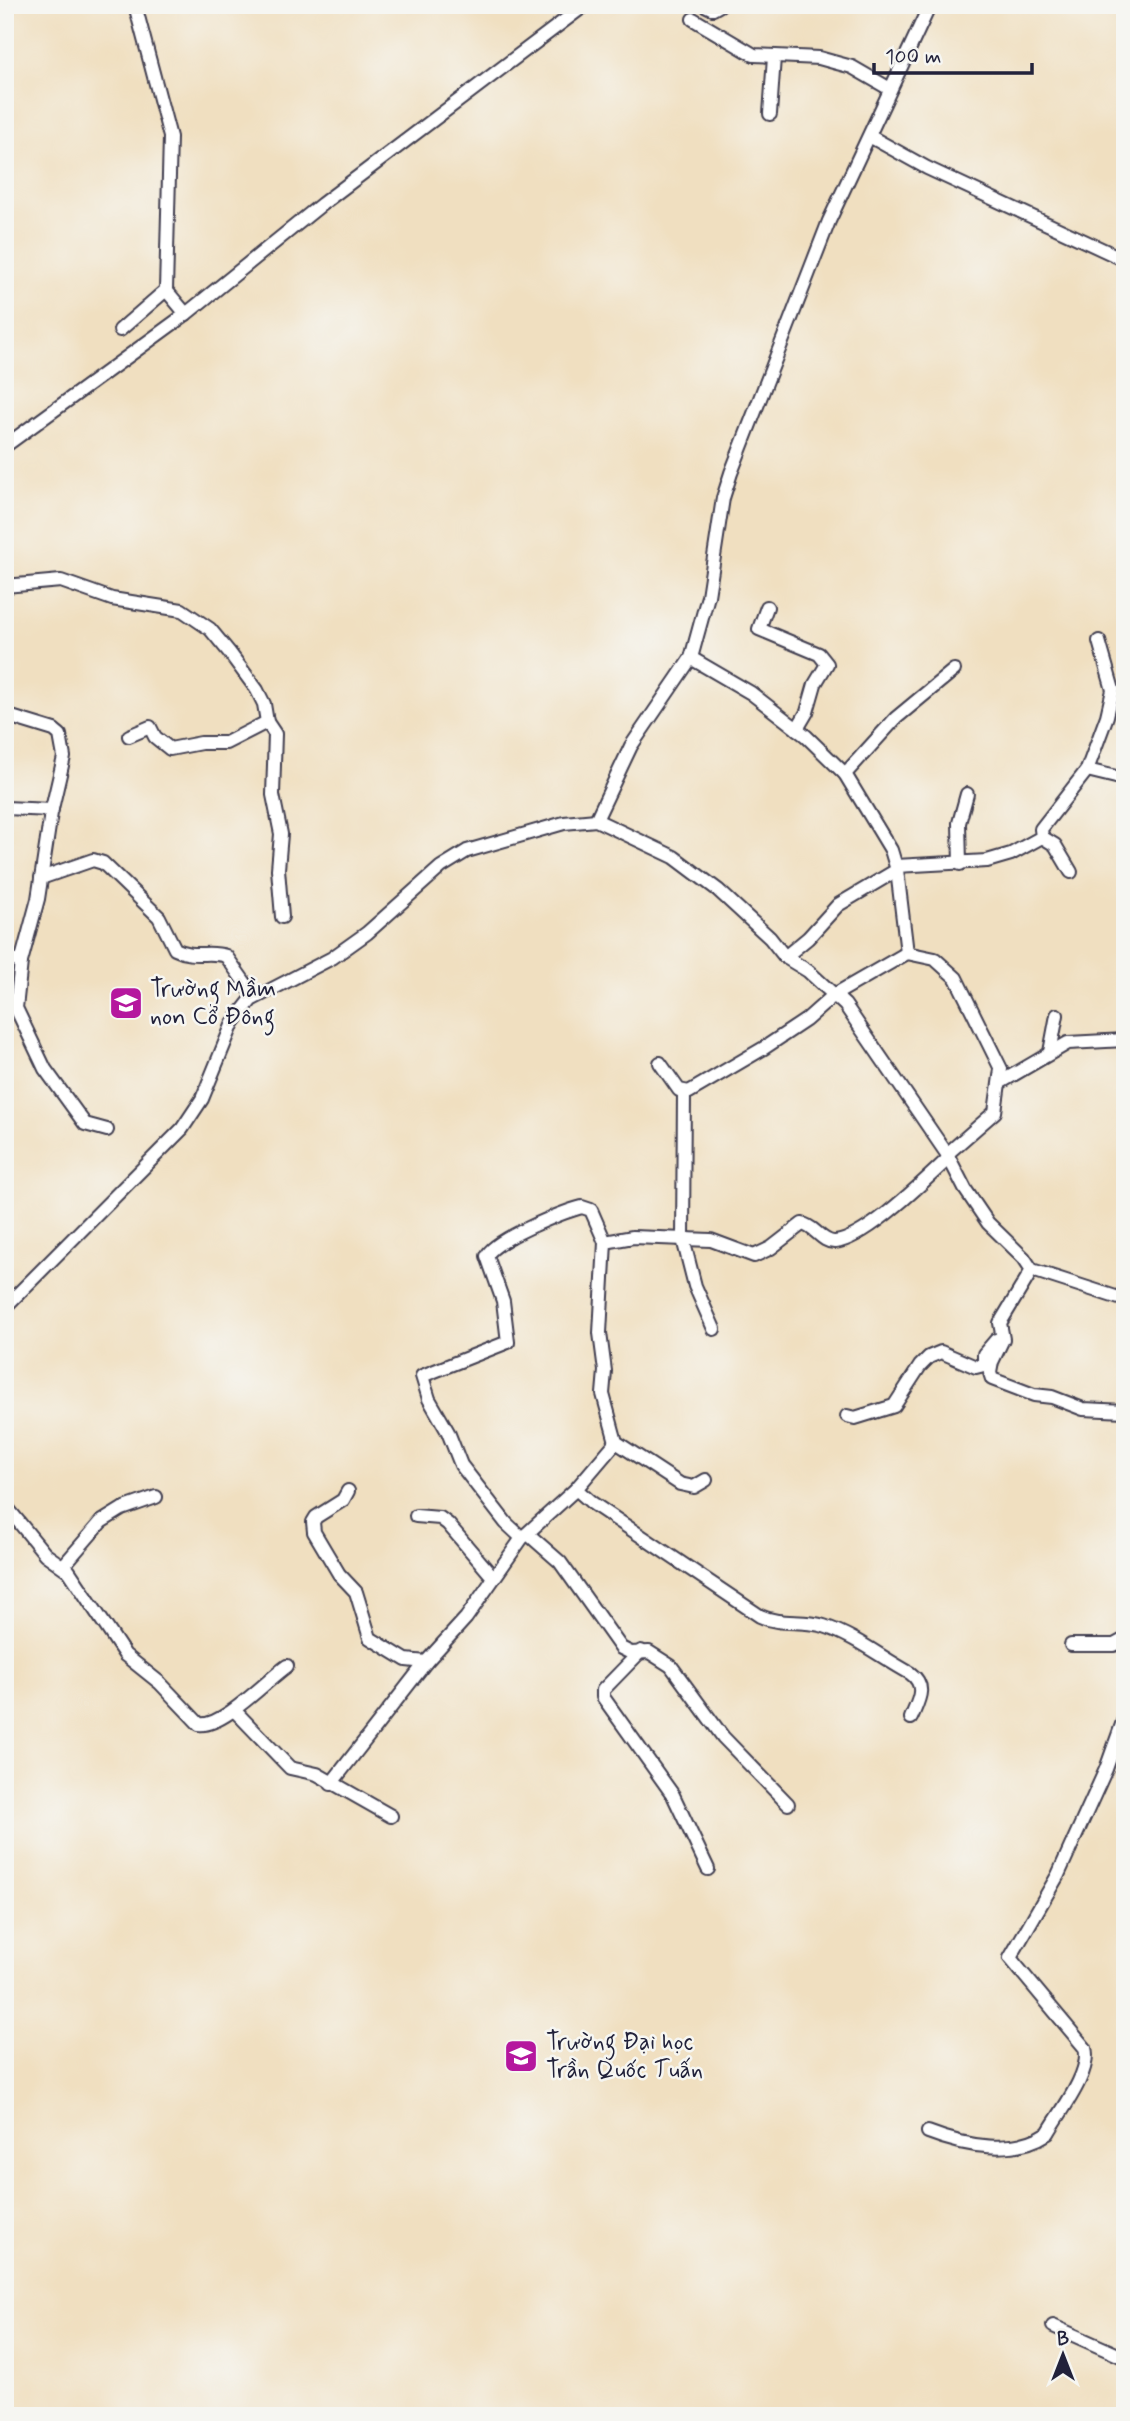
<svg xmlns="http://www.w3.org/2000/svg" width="1130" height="2421" font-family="Mynerve,sans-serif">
	<rect width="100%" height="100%" fill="#f6f6f2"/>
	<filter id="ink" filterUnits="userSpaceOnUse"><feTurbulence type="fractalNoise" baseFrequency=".0143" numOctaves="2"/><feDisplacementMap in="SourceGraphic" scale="14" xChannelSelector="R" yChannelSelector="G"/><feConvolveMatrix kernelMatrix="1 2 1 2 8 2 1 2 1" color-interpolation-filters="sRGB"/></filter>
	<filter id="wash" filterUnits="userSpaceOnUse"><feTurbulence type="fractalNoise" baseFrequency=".00686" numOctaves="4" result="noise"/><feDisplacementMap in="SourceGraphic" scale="28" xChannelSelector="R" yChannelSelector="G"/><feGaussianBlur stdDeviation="1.57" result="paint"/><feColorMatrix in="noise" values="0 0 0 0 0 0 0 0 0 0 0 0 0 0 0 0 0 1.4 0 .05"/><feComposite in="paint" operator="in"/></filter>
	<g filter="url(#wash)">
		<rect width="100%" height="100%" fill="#f0dfc0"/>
	</g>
	<g filter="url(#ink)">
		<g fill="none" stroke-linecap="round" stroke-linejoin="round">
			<!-- minor casing -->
			<g stroke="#413e4f" stroke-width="16">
				<g id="minor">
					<path d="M135 5 170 137 166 290 186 314"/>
					<path d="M705 5 713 9 720 5"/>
					<path d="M693 19 754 55 819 58 837 63 852 67 890 89"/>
					<path d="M770 114 774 57"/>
					<path d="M871 137 927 168 1125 260"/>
					<path d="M120 330 166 290"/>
					<path d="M5 446 186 314 322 204 585 5"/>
					<path d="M5 586 61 581 112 599 182 610 210 629 229 652 257 690 264 704 267 722 275 734 273 795 281 834 278 869 282 917"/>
					<path d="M767 607 759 629 819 654 827 664 815 684 807 712 797 729"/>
					<path d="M691 658 751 693 806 736 845 774 891 850 897 870 907 953"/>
					<path d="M5 715 54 730 60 735 64 757 51 813 38 899 21 962"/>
					<path d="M129 736 150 727 155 737 170 749 201 743H226L267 722"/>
					<path d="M1087 770 1120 778 1125 783"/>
					<path d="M845 774 896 718 954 670"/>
					<path d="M5 808 52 810"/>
					<path d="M596 820 631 746 691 658 708 596 723 498 731 473 829 221 930 5"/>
					<path d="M1042 837 1055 845 1071 872"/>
					<path d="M960 864 959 823 967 794"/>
					<path d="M896 866 987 861 1011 854 1042 837 1041 829 1087 770 1107 716 1113 690 1099 641"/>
					<path d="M41 878 93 860 103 863 159 917 175 949C195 959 208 950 226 956L255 997"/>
					<path d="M5 957 21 962 16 1008 45 1069 85 1124 107 1130"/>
					<path d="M785 957 808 938 838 905 897 870"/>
					<path d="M1050 1052 1057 1015"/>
					<path d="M660 1063 679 1090 689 1092 764 1048 806 1020 834 995 907 953 935 959 956 978 1001 1069 995 1112 947 1154"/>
					<path d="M1001 1082 1068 1043 1125 1040"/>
					<path d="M684 1092 683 1239 695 1286 714 1329"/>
					<path d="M1032 1270 1000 1323 1003 1339 992 1362 990 1373 992 1379 1034 1395 1052 1397 1083 1409 1125 1411"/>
					<path d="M5 1307 182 1129 202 1099 233 1023 251 1000 332 958 367 933 441 867 467 851 564 823 596 820 674 857 718 890 770 938 785 957 808 971 845 1005 947 1154 965 1189 988 1223 1024 1258 1032 1270 1125 1300"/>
					<path d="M847 1416 855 1418 894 1406 920 1366 929 1357 941 1352 976 1367 984 1365V1354L996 1340"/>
					<path d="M706 1480 694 1487 680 1484 616 1442 603 1394 605 1371 600 1333 605 1242 633 1237 711 1240 754 1256 771 1248 802 1224C815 1226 822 1243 835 1242 866 1239 926 1179 949 1158"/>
					<path d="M576 1489 592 1503 760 1616C781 1626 802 1619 824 1626 855 1636 882 1658 910 1673 928 1686 918 1701 911 1718"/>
					<path d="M348 1491 343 1500 316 1517 313 1522 314 1532 339 1574 356 1592 370 1638 406 1660 426 1662"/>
					<path d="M5 1505 45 1554 69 1571 125 1655 160 1683 199 1724C222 1728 267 1680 287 1666"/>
					<path d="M416 1516 440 1518 448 1524 493 1577"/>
					<path d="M528 1534 560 1562 621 1648 631 1653 649 1652 671 1666 723 1737 788 1804"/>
					<path d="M522 1538 506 1523 461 1465 448 1432 429 1399 422 1376 508 1342 503 1301 487 1256C493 1240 563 1212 582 1207L591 1210 605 1242"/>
					<path d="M64 1565 101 1522 122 1509 156 1497"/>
					<path d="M1071 1645H1114L1125 1639"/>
					<path d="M641 1651 603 1690V1697L673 1795 708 1869"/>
					<path d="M235 1711 290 1768 317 1774 391 1816"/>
					<path d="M331 1784 426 1662 466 1618 522 1538 576 1489 616 1442"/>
					<path d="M928 2132C964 2146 1014 2156 1048 2133 1060 2112 1092 2072 1085 2048L1010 1958 1058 1875 1106 1769 1125 1716"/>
					<path d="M1053 2326 1125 2358"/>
				</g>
			</g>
			<!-- minor -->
			<use href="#minor" stroke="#fff" stroke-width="12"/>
		</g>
	</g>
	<!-- icons -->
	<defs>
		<g id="school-square" transform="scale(1.75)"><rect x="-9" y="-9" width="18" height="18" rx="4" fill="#b5179e" stroke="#f6f6f2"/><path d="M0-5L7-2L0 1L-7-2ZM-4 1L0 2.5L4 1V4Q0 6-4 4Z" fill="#fff"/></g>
		<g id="university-square" transform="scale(1.75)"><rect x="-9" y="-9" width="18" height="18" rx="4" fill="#b5179e" stroke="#f6f6f2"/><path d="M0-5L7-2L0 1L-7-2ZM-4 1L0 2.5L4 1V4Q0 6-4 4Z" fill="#fff"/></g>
	</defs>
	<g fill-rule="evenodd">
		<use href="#school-square" x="126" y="1003"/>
		<use href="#university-square" x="521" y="2056"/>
	</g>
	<g text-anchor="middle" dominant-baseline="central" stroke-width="5" stroke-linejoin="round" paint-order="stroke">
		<!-- poi labels -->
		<g font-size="24" fill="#22223b" stroke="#f6f6f2" text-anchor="start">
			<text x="150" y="989">Trường Mầm<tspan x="150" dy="28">non Cổ Đông</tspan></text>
			<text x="546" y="2042">Trường Đại học<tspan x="546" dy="28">Trần Quốc Tuấn</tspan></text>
		</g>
	</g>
	<!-- margin -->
	<rect width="1130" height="2421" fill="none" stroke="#f6f6f2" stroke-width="28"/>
	<!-- north arrow -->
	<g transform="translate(1063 2355)" stroke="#f6f6f2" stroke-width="5" paint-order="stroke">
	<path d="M0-5L12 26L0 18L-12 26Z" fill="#22223b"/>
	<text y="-10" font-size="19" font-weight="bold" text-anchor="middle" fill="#22223b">B</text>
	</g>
	<!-- scale -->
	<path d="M874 63v10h158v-10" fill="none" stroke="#22223b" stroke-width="3.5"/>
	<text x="885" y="63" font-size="21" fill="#22223b" stroke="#f6f6f2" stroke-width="5" paint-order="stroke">100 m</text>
</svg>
